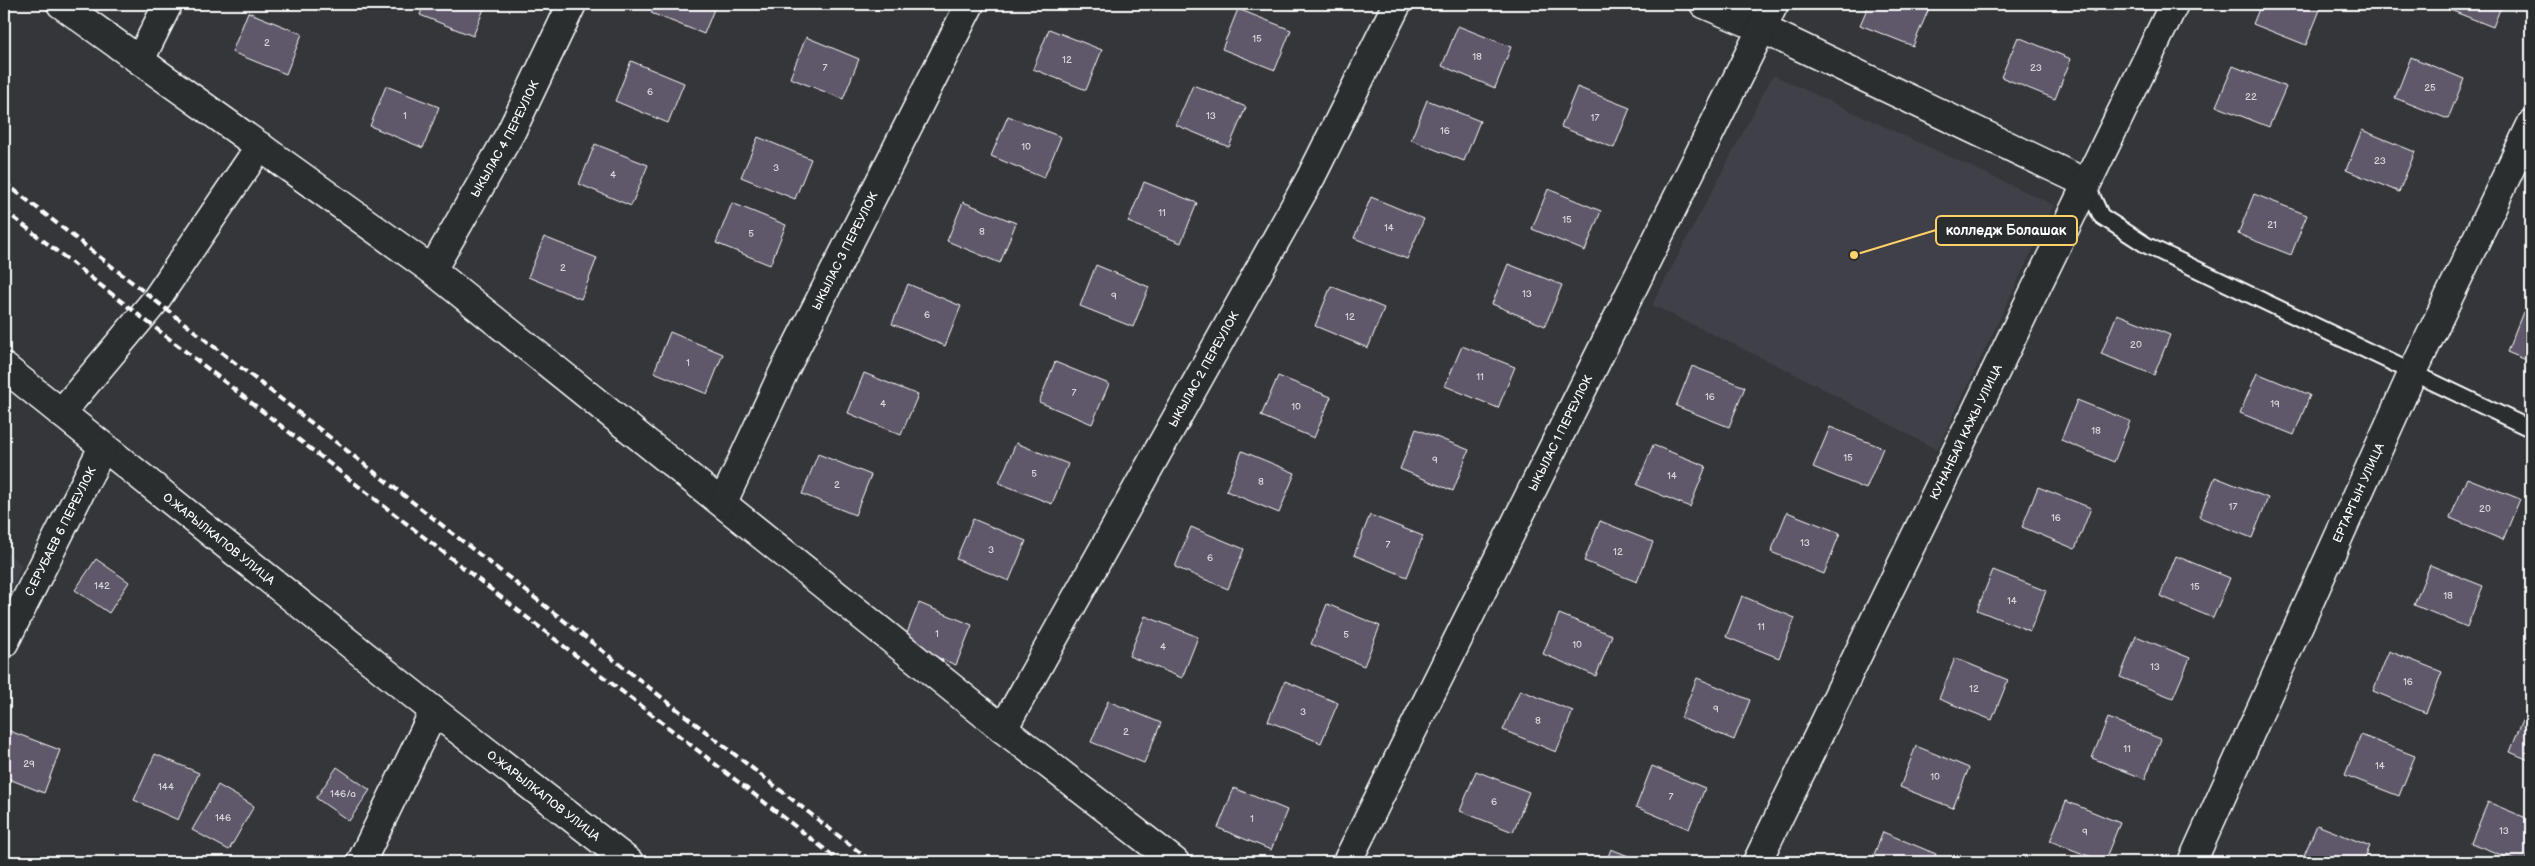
<svg xmlns="http://www.w3.org/2000/svg" width="2535" height="866" font-family="'Balsamiq Sans',sans-serif">
	<rect width="100%" height="100%" fill="#34363a"/>
	<filter id="ink" filterUnits="userSpaceOnUse"><feTurbulence type="fractalNoise" baseFrequency=".02" numOctaves="2"/><feDisplacementMap in="SourceGraphic" scale="10" xChannelSelector="R" yChannelSelector="G"/><feConvolveMatrix kernelMatrix="1 2 1 2 8 2 1 2 1" color-interpolation-filters="sRGB"/></filter>
	<g filter="url(#ink)">
		<!-- built -->
		<g fill="#414048">
			<path d="M1773 75 2054 205 1937 450 1801 377 1652 305Z"/>
			<path d="M4 550 22 565 4 605Z"/>
		</g>
		<!-- building -->
		<g fill="#5e596a" stroke="#fff">
			<path d="M424 4H486L473 36 420 15Z"/>
			<path d="M655 4H716L704 34 651 13Z"/>
			<path d="M862 4H884L881 11Z"/>
			<path d="M1869 4H1924L1930 6 1913 46 1860 25Z"/>
			<path d="M2075 4H2098L2095 12Z"/>
			<path d="M2261 4 2322 5 2306 45 2253 24Z"/>
			<path d="M2440 4H2502L2493 27 2440 6Z"/>
			<path d="M1238 9 1291 30 1275 70 1222 49Z"/>
			<path d="M248 12 302 34 286 74 232 52Z"/>
			<path d="M1458 26 1511 47 1495 88 1442 66Z"/>
			<path d="M1049 29 1102 50 1086 90 1033 69Z"/>
			<path d="M806 37 859 59 843 99 790 78Z"/>
			<path d="M2018 37 2071 59 2055 99 2001 77Z"/>
			<path d="M2411 57 2464 79 2448 119 2395 98Z"/>
			<path d="M631 61 684 83 668 123 615 101Z"/>
			<path d="M2233 66 2286 87 2269 127 2216 106Z"/>
			<path d="M1193 85 1246 107 1229 147 1176 125Z"/>
			<path d="M386 86 439 107 423 148 370 126Z"/>
			<path d="M1577 87 1630 108 1614 148 1561 127Z"/>
			<path d="M1427 100 1480 121 1464 161 1411 140Z"/>
			<path d="M1008 116 1061 137 1044 178 991 156Z"/>
			<path d="M2362 130 2415 152 2399 192 2346 170Z"/>
			<path d="M758 137 811 159 795 199 741 177Z"/>
			<path d="M595 144 648 165 631 206 579 184Z"/>
			<path d="M1144 182 1197 203 1181 243 1128 222Z"/>
			<path d="M1548 189 1601 211 1585 251 1532 229Z"/>
			<path d="M2254 194 2307 215 2291 255 2238 234Z"/>
			<path d="M1371 197 1424 219 1407 259 1354 238Z"/>
			<path d="M963 202 1016 223 1000 263 947 241Z"/>
			<path d="M732 203 786 225 770 265 716 243Z"/>
			<path d="M544 237 597 258 581 299 528 277Z"/>
			<path d="M1508 264 1562 285 1545 326 1492 304Z"/>
			<path d="M1096 265 1149 287 1133 327 1080 306Z"/>
			<path d="M908 284 961 306 945 346 892 324Z"/>
			<path d="M1331 286 1384 308 1368 348 1315 326Z"/>
			<path d="M2523 312 2531 315V362L2507 352Z"/>
			<path d="M2117 314 2170 335 2154 375 2101 354Z"/>
			<path d="M670 332 723 354 707 394 654 372Z"/>
			<path d="M1462 346 1515 367 1498 408 1445 386Z"/>
			<path d="M1055 362 1109 384 1092 424 1039 402Z"/>
			<path d="M1692 366 1745 387 1729 427 1676 406Z"/>
			<path d="M864 373 918 395 901 435 848 413Z"/>
			<path d="M2257 373 2310 395 2294 435 2240 413Z"/>
			<path d="M1278 376 1331 397 1314 438 1261 416Z"/>
			<path d="M2077 400 2130 421 2114 462 2061 440Z"/>
			<path d="M1830 427 1883 448 1866 489 1813 467Z"/>
			<path d="M1416 429 1469 450 1453 491 1400 469Z"/>
			<path d="M1016 443 1068 464 1052 504 999 483Z"/>
			<path d="M1653 445 1706 466 1690 507 1637 485Z"/>
			<path d="M1242 451 1295 473 1279 513 1226 491Z"/>
			<path d="M818 454 871 475 855 515 802 494Z"/>
			<path d="M2215 477 2268 498 2252 538 2199 517Z"/>
			<path d="M2467 478 2520 499 2503 540 2450 518Z"/>
			<path d="M2038 487 2091 508 2075 549 2022 527Z"/>
			<path d="M1787 512 1840 533 1824 574 1771 552Z"/>
			<path d="M1370 515 1423 536 1407 577 1354 555Z"/>
			<path d="M973 519 1026 541 1009 581 956 559Z"/>
			<path d="M1600 521 1653 542 1637 582 1584 561Z"/>
			<path d="M1191 527 1244 549 1228 589 1175 567Z"/>
			<path d="M2176 556 2230 578 2213 618 2160 596Z"/>
			<path d="M96 559 129 582 109 613 75 590Z"/>
			<path d="M2430 565 2483 586 2467 627 2414 605Z"/>
			<path d="M1993 570 2046 591 2030 631 1977 610Z"/>
			<path d="M1742 596 1795 618 1779 658 1726 637Z"/>
			<path d="M919 603 972 625 956 665 903 643Z"/>
			<path d="M1327 604 1380 626 1364 666 1311 644Z"/>
			<path d="M1559 614 1612 635 1596 676 1543 654Z"/>
			<path d="M1145 616 1198 637 1182 678 1129 656Z"/>
			<path d="M2136 636 2190 658 2173 698 2120 677Z"/>
			<path d="M2389 651 2442 672 2426 713 2373 691Z"/>
			<path d="M1955 658 2008 680 1992 720 1939 699Z"/>
			<path d="M1697 678 1750 700 1734 740 1681 718Z"/>
			<path d="M1285 681 1338 703 1321 743 1268 721Z"/>
			<path d="M1520 690 1573 711 1556 752 1503 730Z"/>
			<path d="M1108 701 1161 723 1144 763 1091 742Z"/>
			<path d="M2526 712 2531 714V761L2510 752Z"/>
			<path d="M2108 718 2161 739 2145 779 2092 758Z"/>
			<path d="M7 730 60 750 44 793 4 777V739Z"/>
			<path d="M2361 735 2415 756 2399 796 2345 775Z"/>
			<path d="M1916 746 1969 768 1953 808 1900 787Z"/>
			<path d="M155 754 199 773 178 820 134 800Z"/>
			<path d="M1652 766 1705 788 1689 829 1636 807Z"/>
			<path d="M337 767 370 790 349 821 316 798Z"/>
			<path d="M1476 771 1529 792 1513 832 1460 811Z"/>
			<path d="M218 785 254 806 229 850 192 830Z"/>
			<path d="M1234 788 1287 810 1271 850 1218 828Z"/>
			<path d="M2066 801 2120 823 2104 862 2050 841Z"/>
			<path d="M2488 802 2531 820V847L2525 862H2519L2471 843Z"/>
			<path d="M2317 825 2370 846 2363 862H2301Z"/>
			<path d="M1883 832 1936 854 1933 862H1871Z"/>
			<path d="M1611 849 1643 862H1606Z"/>
		</g>
		<g fill="none" stroke-linecap="round" stroke-linejoin="round">
			<!-- lane casing -->
			<g stroke="#fff" stroke-width="19">
				<path id="lane" d="M2086 183 2101 216 2146 245 2531 429"/>
			</g>
			<!-- street casing -->
			<g stroke="#fff" stroke-width="31">
				<g id="street">
					<path d="M61 4 432 270 1003 729 1175 862"/>
					<path d="M1704 4 1761 28 2086 183"/>
					<path d="M140 60 168 4"/>
					<path id="s1" d="M432 270 511 132 572 4"/>
					<path id="s2" d="M4 367 434 711 629 862"/>
					<path d="M61 413 155 301 260 146"/>
					<path id="s3" d="M723 502 784 371 970 4"/>
					<path id="s4" d="M4 643 103 447"/>
					<path id="s5" d="M1003 729 1311 177 1397 4"/>
					<path d="M361 862 434 711"/>
					<path id="s6" d="M1347 862 1774 4"/>
					<path id="s7" d="M1757 862 2174 4"/>
					<path id="s8" d="M2192 862 2413 372 2531 125"/>
				</g>
			</g>
			<!-- lane -->
			<use href="#lane" stroke="#2a2d2e" stroke-width="15"/>
			<!-- street -->
			<use href="#street" stroke="#2a2d2e" stroke-width="28"/>
			<!-- rail -->
			<g stroke="#fff" stroke-width="4" stroke-dasharray="8 4" stroke-linecap="butt">
				<path d="M4 182 872 862"/>
				<path d="M4 210 841 862"/>
			</g>
		</g>
	</g>
	<g text-anchor="middle" dominant-baseline="central" stroke-width="4.5" stroke-linejoin="round" paint-order="stroke">
		<!-- number labels -->
		<g font-size="10" fill="#d7d6da">
			<text x="1257" y="39">15</text>
			<text x="267" y="43">2</text>
			<text x="1477" y="57">18</text>
			<text x="1067" y="60">12</text>
			<text x="825" y="68">7</text>
			<text x="2036" y="68">23</text>
			<text x="2430" y="88">25</text>
			<text x="650" y="92">6</text>
			<text x="2251" y="97">22</text>
			<text x="405" y="116">1</text>
			<text x="1211" y="116">13</text>
			<text x="1595" y="118">17</text>
			<text x="1445" y="131">16</text>
			<text x="1026" y="147">10</text>
			<text x="2380" y="161">23</text>
			<text x="776" y="168">3</text>
			<text x="613" y="175">4</text>
			<text x="1162" y="213">11</text>
			<text x="1567" y="220">15</text>
			<text x="2272" y="225">21</text>
			<text x="1389" y="228">14</text>
			<text x="982" y="232">8</text>
			<text x="751" y="234">5</text>
			<text x="563" y="268">2</text>
			<text x="1527" y="294">13</text>
			<text x="1114" y="296">9</text>
			<text x="927" y="315">6</text>
			<text x="1350" y="317">12</text>
			<text x="2136" y="345">20</text>
			<text x="688" y="363">1</text>
			<text x="1480" y="377">11</text>
			<text x="1074" y="393">7</text>
			<text x="1710" y="397">16</text>
			<text x="883" y="404">4</text>
			<text x="2275" y="404">19</text>
			<text x="1296" y="407">10</text>
			<text x="2096" y="431">18</text>
			<text x="1848" y="458">15</text>
			<text x="1435" y="460">9</text>
			<text x="1034" y="474">5</text>
			<text x="1672" y="476">14</text>
			<text x="1261" y="482">8</text>
			<text x="837" y="485">2</text>
			<text x="2233" y="507">17</text>
			<text x="2485" y="509">20</text>
			<text x="2056" y="518">16</text>
			<text x="1805" y="543">13</text>
			<text x="1388" y="545">7</text>
			<text x="991" y="550">3</text>
			<text x="1618" y="552">12</text>
			<text x="1210" y="558">6</text>
			<text x="102" y="586">142</text>
			<text x="2195" y="587">15</text>
			<text x="2448" y="596">18</text>
			<text x="2012" y="601">14</text>
			<text x="1761" y="627">11</text>
			<text x="937" y="634">1</text>
			<text x="1346" y="635">5</text>
			<text x="1577" y="645">10</text>
			<text x="1163" y="647">4</text>
			<text x="2155" y="667">13</text>
			<text x="2408" y="682">16</text>
			<text x="1974" y="689">12</text>
			<text x="1716" y="709">9</text>
			<text x="1303" y="712">3</text>
			<text x="1538" y="721">8</text>
			<text x="1126" y="732">2</text>
			<text x="2127" y="749">11</text>
			<text x="29" y="764">29</text>
			<text x="2380" y="766">14</text>
			<text x="1935" y="777">10</text>
			<text x="166" y="787">144</text>
			<text x="343" y="794">146/a</text>
			<text x="1671" y="797">7</text>
			<text x="1494" y="802">6</text>
			<text x="223" y="818">146</text>
			<text x="1252" y="819">1</text>
			<text x="2504" y="831">13</text>
			<text x="2085" y="832">9</text>
		</g>
		<!-- street labels -->
		<g font-size="12" fill="#fff" stroke="#2a2d2e">
			<text stroke="none"><textPath href="#s1" startOffset="150">ЫКЫЛАС 4 ПЕРЕУЛОК</textPath></text>
			<text stroke="none"><textPath href="#s3" startOffset="279">ЫКЫЛАС 3 ПЕРЕУЛОК</textPath></text>
			<text stroke="none"><textPath href="#s5" startOffset="412">ЫКЫЛАС 2 ПЕРЕУЛОК</textPath></text>
			<text stroke="none"><textPath href="#s6" startOffset="479">ЫКЫЛАС 1 ПЕРЕУЛОК</textPath></text>
			<text stroke="none"><textPath href="#s7" startOffset="478">КУНАНБАЙ КАЖЫ УЛИЦА</textPath></text>
			<text stroke="none"><textPath href="#s8" startOffset="405">ЕРТАРГЫН УЛИЦА</textPath></text>
			<text stroke="none"><textPath href="#s4" startOffset="125">С.ЕРУБАЕВ 6 ПЕРЕУЛОК</textPath></text>
			<text stroke="none"><textPath href="#s2" startOffset="275">О.ЖАРЫЛКАПОВ УЛИЦА</textPath></text>
			<text stroke="none"><textPath href="#s2" startOffset="689">О.ЖАРЫЛКАПОВ УЛИЦА</textPath></text>
		</g>
	</g>
	<!-- callouts -->
	<path fill="none" stroke="#ffd166" stroke-width="2" d="M1854 255L1936 230"/>
	<circle fill="#ffd166" stroke="#2a2d2e" stroke-width="2" cx="1854" cy="255" r="5"/>
	<rect fill="#2a2d2e" stroke="#ffd166" stroke-width="2" x="1936" y="216" width="141" height="29" rx="5"/>
	<g font-size="14" text-anchor="middle" font-weight="bold" fill="#fff">
		<text x="2006" y="235">колледж Болашак</text>
	</g>
	<!-- margin -->
	<rect width="2535" height="866" fill="none" stroke="#2a2d2e" stroke-width="20"/>
	<rect x="10" y="10" width="2515" height="846" fill="none" stroke="#fff" stroke-width="2" filter="url(#ink)"/>
</svg>
